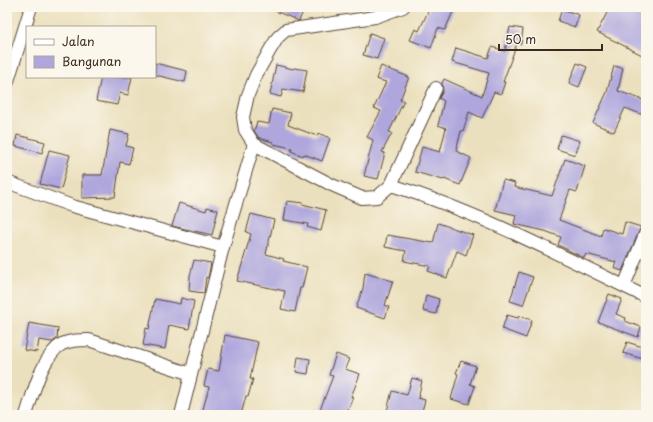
<svg xmlns="http://www.w3.org/2000/svg" width="653" height="422" font-family="'Playpen Sans',sans-serif">
	<rect width="100%" height="100%" fill="#fbf7ec"/>
	<filter id="ink" filterUnits="userSpaceOnUse"><feTurbulence type="fractalNoise" baseFrequency=".025" numOctaves="2"/><feDisplacementMap in="SourceGraphic" scale="8" xChannelSelector="R" yChannelSelector="G"/><feConvolveMatrix kernelMatrix="1 2 1 2 8 2 1 2 1" color-interpolation-filters="sRGB"/></filter>
	<filter id="wash" filterUnits="userSpaceOnUse"><feTurbulence type="fractalNoise" baseFrequency=".012" numOctaves="4" result="noise"/><feDisplacementMap in="SourceGraphic" scale="16" xChannelSelector="R" yChannelSelector="G"/><feGaussianBlur stdDeviation="0.9" result="paint"/><feColorMatrix in="noise" values="0 0 0 0 0 0 0 0 0 0 0 0 0 0 0 0 0 1.4 0 .05"/><feComposite in="paint" operator="in"/></filter>
	<g filter="url(#wash)">
		<rect width="100%" height="100%" fill="#ebe0bd"/>
		<g id="blocks">
			<!-- building -->
			<g fill="#aea6dd">
				<path d="M266 7H305L299 21Z"/>
				<path d="M430 7H455L445 30 438 28 431 48 410 40 415 29 419 31Z"/>
				<path d="M610 7H642L646 9V57L597 32Z"/>
				<path d="M562 9 579 15 575 27 558 21Z"/>
				<path d="M510 27 523 29 521 44 517 43 503 82H505L501 94 494 92 482 118 469 112 463 131H461L456 151 471 158 460 185 444 179 443 180 415 172 422 147 440 152 446 128 438 125 444 101 439 98 443 91 442 83 444 79 482 96 489 73 452 62 456 48 488 58 492 47 505 51Z"/>
				<path d="M370 33 384 38 377 59 363 55Z"/>
				<path d="M155 63 187 71 185 82 155 75Z"/>
				<path d="M577 63 587 67 579 87 569 83Z"/>
				<path d="M276 65 293 69 294 68 307 70 303 92 283 89 281 97 270 94Z"/>
				<path d="M381 66 409 77 400 100 404 101 389 132 392 133 382 152 385 153 378 179 364 176 373 140 367 137 381 111 374 108 386 82 376 79Z"/>
				<path d="M614 66 623 68 618 91 646 101V116L625 108 614 132 593 123 607 92Z"/>
				<path d="M101 77H132L128 95 120 93 117 105 96 101Z"/>
				<path d="M272 109 291 113 288 125 317 136 318 133 330 138 322 161 304 154 303 156 291 151 292 148 273 144V142L259 138 254 131 257 122 269 124Z"/>
				<path d="M110 130 129 134 126 146 133 148 129 164 120 162 115 197 82 198V175H102Z"/>
				<path d="M17 135 45 142 42 153 15 146Z"/>
				<path d="M561 135 580 141 575 155 557 149Z"/>
				<path d="M49 150 70 155 61 189 40 184Z"/>
				<path d="M565 159 585 166 577 192 570 190 559 220 601 236 603 228 622 234 625 222 641 227 622 271 614 268 616 262 586 254 584 258 558 245 561 237 545 231 514 224 516 215 495 210 503 180 515 183 514 187 552 196Z"/>
				<path d="M287 201 303 203 302 204 326 210 321 231 307 227 308 224 284 220Z"/>
				<path d="M179 203 206 211 207 207 218 210 212 235 172 226Z"/>
				<path d="M251 214 274 220 266 254 284 259 283 261 307 267 302 288H300L295 312 281 309 285 291 237 281 251 234 246 232Z"/>
				<path d="M438 223 473 235 466 255 457 251 447 278 428 271 430 266 404 261 406 251 385 247 387 235 433 243Z"/>
				<path d="M194 260 211 263 208 278 206 277 204 293 189 291 190 276Z"/>
				<path d="M519 272 533 277 523 305 510 301Z"/>
				<path d="M365 273 393 281 385 305 389 307 385 318 356 308 363 288Z"/>
				<path d="M609 294 622 299 616 314 626 318 625 321 641 327 638 337 598 322Z"/>
				<path d="M426 295 439 299 436 314 423 311Z"/>
				<path d="M181 298 194 301 189 329 169 325 165 349 143 345 146 328 149 329 155 299 180 304Z"/>
				<path d="M507 315 518 318 519 316 532 320 526 338 502 329Z"/>
				<path d="M29 323 58 328 57 339 52 342 39 340 37 352 24 350Z"/>
				<path d="M225 335 258 342 250 379H253L248 397 246 396 241 415H209L202 413 209 387 204 386 208 369 219 371Z"/>
				<path d="M627 342 646 348 643 359 623 353Z"/>
				<path d="M336 354 349 359 345 369 360 374 351 397H353L346 415H318L333 376 329 375Z"/>
				<path d="M298 357 310 359 308 374 296 372Z"/>
				<path d="M461 361 476 366 470 384 475 386 469 404 451 399 458 374 456 373Z"/>
				<path d="M412 378 422 381 418 398 425 400 421 415H410L399 412 398 415H386L392 391 407 395Z"/>
			</g>
		</g>
	</g>
	<g filter="url(#ink)">
		<use href="#blocks" fill-opacity="0" stroke="#554536" stroke-width="1"/>
		<g fill="none" stroke-linecap="round" stroke-linejoin="round">
			<!-- minor casing -->
			<g stroke="#554536" stroke-width="14">
				<g id="minor">
					<path d="M403 7 375 17 286 30 278 37 270 50 256 75 248 95 243 117 245 130 254 144 332 185 362 198 377 197 391 185C478 212 564 257 646 297"/>
					<path d="M7 84 31 7"/>
					<path d="M7 182 72 206 223 247"/>
					<path d="M391 185 436 88"/>
					<path d="M624 286 646 232"/>
					<path d="M26 415C33 394 42 356 62 344 71 340 80 340 89 340L191 374"/>
					<path d="M181 415 223 247 254 144"/>
				</g>
			</g>
			<!-- minor -->
			<use href="#minor" stroke="#fff" stroke-width="12"/>
		</g>
	</g>
	<!-- margin -->
	<rect width="653" height="422" fill="none" stroke="#fbf7ec" stroke-width="24"/>
	<!-- legend -->
	<rect x="26" y="26" width="130" height="52" fill="#fbf7ec" stroke="#aea59a"/>
	<rect x="34" y="39" width="20" height="6" fill="#ffffff" stroke="#aea59a"/>
	<text x="62" y="46" font-size="12" fill="#3b2a1e">Jalan</text>
	<rect x="34" y="56" width="20" height="12" fill="#aea6dd" stroke="#aea59a"/>
	<text x="62" y="66" font-size="12" fill="#3b2a1e">Bangunan</text>
	<!-- scale -->
	<path d="M499 44v6h103v-6" fill="none" stroke="#3b2a1e" stroke-width="2"/>
	<text x="505" y="44" font-size="12" fill="#3b2a1e" stroke="#fbf7ec" stroke-width="3" paint-order="stroke">50 m</text>
</svg>
